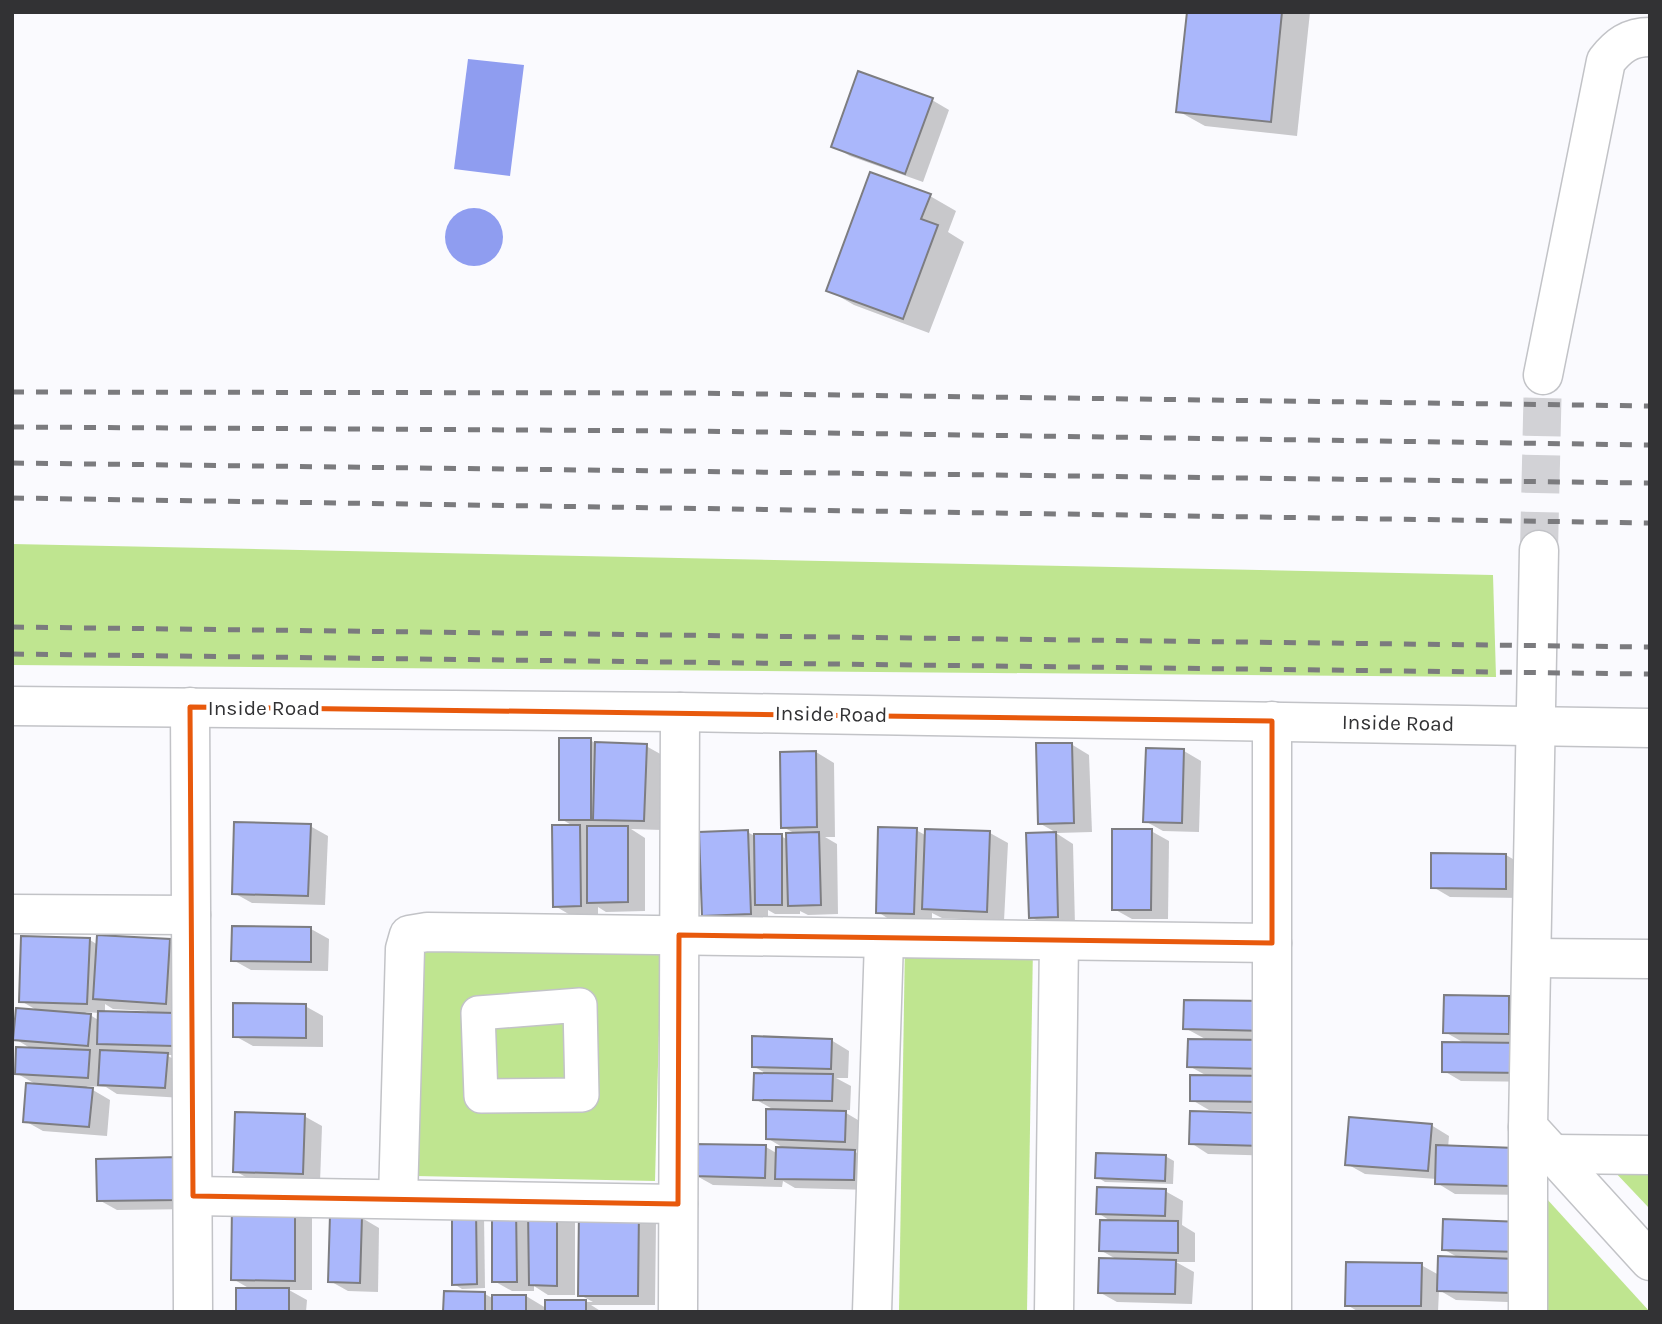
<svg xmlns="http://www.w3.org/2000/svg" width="1662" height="1324" font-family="Karla,sans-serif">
	<rect width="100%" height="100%" fill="#fafafe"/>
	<!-- green -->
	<g fill="#bfe590">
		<path d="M12 544 1493 575 1496 677 12 665Z"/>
		<path d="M905 943 1033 946 1027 1312H899Z"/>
		<path d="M421 945 661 950 655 1181 416 1176Z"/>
		<path d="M1613 1170H1650V1209Z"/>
		<path d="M1546 1198 1650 1312H1547Z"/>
	</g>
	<!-- water -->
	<g fill="#8f9df0">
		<path d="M468 59 524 65 510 176 454 169Z"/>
		<circle cx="474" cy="237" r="29"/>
	</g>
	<!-- shadow -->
	<g fill="#0003" fill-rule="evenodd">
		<path d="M1189 12H1310L1297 136 1205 126 1178 111Z"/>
		<path d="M932 100 949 110 923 182 850 156 833 146Z"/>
		<path d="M930 196 956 211 948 232 964 242 929 333 854 305 828 290Z"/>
		<path d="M590 740 597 744 646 746 664 756 662 830 631 829 645 838V911L606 912 598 907V916H572L555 906 575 827 561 819Z"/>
		<path d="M1071 744 1089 755 1092 832 1057 833 1039 823Z"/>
		<path d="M1184 751 1201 761 1199 832 1163 831 1145 821Z"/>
		<path d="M816 752 834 763 835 837H825L837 844 838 914 808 915 800 911V914H775L768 910V923L722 925 704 915 747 832 755 836H781L788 840 796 834 783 827Z"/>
		<path d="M310 826 328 836 325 905 252 903 234 893Z"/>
		<path d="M916 830 927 836 990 833 1008 843 1004 921 942 918 932 913V923H895L878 912Z"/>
		<path d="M1151 831 1169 841 1168 919H1132L1114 909Z"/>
		<path d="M1056 833 1073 844 1075 926 1048 927 1031 917Z"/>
		<path d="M1506 855 1523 865V898L1450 897 1433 887Z"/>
		<path d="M311 929 329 939 328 971 251 970 233 960Z"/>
		<path d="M90 940 98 945 169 941 187 951 184 1013 169 1012 192 1025 191 1055H166L185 1065 183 1098 117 1094 106 1087 86 1086 110 1100 107 1136 43 1131 25 1121 39 1086 16 1073 32 1049 15 1039 40 1012 21 1001ZM105 1004 113 1009 147 1011V1014L105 1012ZM85 1012 100 1013V1021Z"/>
		<path d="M1509 998 1527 1008 1542 1082 1461 1081 1444 1071 1466 1044 1445 1032Z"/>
		<path d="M1268 1003 1287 1112 1209 1110 1192 1100 1209 1077 1189 1066 1209 1041 1185 1028Z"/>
		<path d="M305 1006 323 1016V1047L253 1046 235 1036Z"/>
		<path d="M831 1040 849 1051 848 1078H836L851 1086 850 1110H841L863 1123V1151L852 1150 872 1162 871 1190 795 1188 783 1181 782 1187 713 1185 695 1175 766 1147 778 1154 787 1150 767 1138 776 1111 755 1099 769 1075 753 1066Z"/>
		<path d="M1192 1113 1280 1156 1208 1154 1191 1143Z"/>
		<path d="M304 1116 322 1126 320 1183 253 1181 235 1171Z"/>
		<path d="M1431 1125 1449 1136 1448 1148 1531 1195 1455 1194 1437 1183V1179L1365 1174 1347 1164Z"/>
		<path d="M1165 1156 1174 1161 1173 1184 1105 1182 1097 1177Z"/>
		<path d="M98 1161 196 1209 117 1210 99 1200Z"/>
		<path d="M1165 1191 1183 1201 1182 1225 1195 1233V1262H1176L1194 1272 1192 1304 1117 1302 1099 1292 1118 1260 1100 1250 1112 1222 1098 1213Z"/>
		<path d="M295 1207 312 1218V1290H289L307 1300 306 1312H238L252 1290 233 1279Z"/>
		<path d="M493 1208 575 1220V1295H548L534 1286V1291H512L494 1281Z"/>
		<path d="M581 1211 656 1222 655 1305H591L602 1312H444L485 1294 494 1299 526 1296 546 1308V1302H593L580 1295Z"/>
		<path d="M454 1212 484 1216 485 1288 462 1289 454 1284Z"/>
		<path d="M362 1218 379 1228 378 1292 348 1291 330 1281Z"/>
		<path d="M1521 1223 1532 1303 1456 1300 1439 1290 1438 1312H1359L1347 1305 1421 1265 1439 1275 1461 1259 1443 1249Z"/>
	</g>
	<!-- building -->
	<g fill="#aab7fb" stroke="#7d7d81" stroke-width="2">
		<path d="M1187 12H1282L1271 122 1176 112Z"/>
		<path d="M858 71 933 98 905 174 831 147Z"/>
		<path d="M870 172 931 194 921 219 938 225 903 319 826 291Z"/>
		<rect x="559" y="738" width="32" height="82"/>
		<path d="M595 742 647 744 644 821 593 820Z"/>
		<path d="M1036 743H1072L1074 823 1038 824Z"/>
		<path d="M1146 748 1184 749 1182 823 1143 822Z"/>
		<path d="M816 751 817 827 781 828 780 752Z"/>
		<path d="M234 822 311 824 308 896 232 894Z"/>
		<path d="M552 825H580L581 906 553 907Z"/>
		<path d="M587 826H628V902L587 903Z"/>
		<path d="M878 827 917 828 914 914 876 913Z"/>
		<path d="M925 829 990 831 987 912 922 909Z"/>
		<path d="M1112 829H1152L1151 910H1112Z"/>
		<path d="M748 830 751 914 702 916 699 832Z"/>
		<path d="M819 832 821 905 788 906 786 833Z"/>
		<path d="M1056 832 1058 917 1029 918 1026 833Z"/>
		<path d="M754 834H782V905H755Z"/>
		<path d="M1431 853 1506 854V889L1431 888Z"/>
		<path d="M232 926 311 927V962L231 961Z"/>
		<path d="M97 935 170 939 166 1004 93 999Z"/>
		<path d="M21 936 90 938 87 1004 19 1002Z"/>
		<path d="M1444 995 1509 996V1034L1443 1033Z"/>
		<path d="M1184 1000 1268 1001 1267 1031 1183 1029Z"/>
		<path d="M233 1003 306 1004V1038L233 1037Z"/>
		<path d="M16 1008 91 1014 88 1046 13 1040Z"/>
		<path d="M98 1011 175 1013 174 1046 97 1044Z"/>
		<path d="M752 1036 832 1039 831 1069 752 1067Z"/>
		<path d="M1188 1039 1266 1040V1069L1187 1067Z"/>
		<path d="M1442 1042 1525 1043V1073L1442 1072Z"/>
		<path d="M16 1047 90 1050 88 1078 15 1074Z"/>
		<path d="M100 1050 168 1053 165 1088 98 1085Z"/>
		<path d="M754 1073 833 1074 832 1101 753 1100Z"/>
		<path d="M1190 1075 1270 1076 1269 1102 1190 1101Z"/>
		<path d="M26 1083 93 1088 89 1127 23 1122Z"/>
		<path d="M766 1109 846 1111 845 1142 766 1139Z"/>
		<path d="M1190 1111 1264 1113 1263 1146 1189 1144Z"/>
		<path d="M235 1112 305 1114 303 1174 233 1172Z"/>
		<path d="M1349 1117 1432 1124 1428 1171 1345 1165Z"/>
		<path d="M694 1144 766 1145 765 1178 694 1176Z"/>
		<path d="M1436 1145 1515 1148 1513 1186 1435 1184Z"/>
		<path d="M776 1147 855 1150 854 1180 775 1179Z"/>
		<path d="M1096 1153 1166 1155 1165 1181 1095 1178Z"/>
		<path d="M178 1157 179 1200 97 1201 96 1159Z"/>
		<path d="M1097 1187 1166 1189 1165 1216 1096 1214Z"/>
		<path d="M232 1205 295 1206V1281L231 1280Z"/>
		<path d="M492 1207H516L517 1282H492Z"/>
		<path d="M557 1208V1286L529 1285 528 1209Z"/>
		<path d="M579 1209 639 1210 638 1296H578Z"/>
		<path d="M452 1210H476L477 1284 452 1285Z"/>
		<path d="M330 1215 362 1216 360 1283 328 1282Z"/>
		<path d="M1443 1219 1522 1222 1521 1252 1442 1250Z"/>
		<path d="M1100 1220 1178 1221V1253L1099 1251Z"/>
		<path d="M1438 1256 1516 1259 1515 1293 1437 1291Z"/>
		<path d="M1099 1258 1176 1260 1175 1294 1098 1293Z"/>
		<path d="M1346 1262 1422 1263 1421 1306H1345Z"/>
		<rect x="236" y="1288" width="53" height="24"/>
		<path d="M444 1291 485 1292V1312H443Z"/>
		<rect x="492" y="1295" width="34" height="17"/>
		<rect x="545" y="1300" width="41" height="12"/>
	</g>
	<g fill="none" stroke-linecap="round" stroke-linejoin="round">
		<!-- minor-tunnel -->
		<path stroke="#d2d2d6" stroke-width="38" stroke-dasharray="38 19" stroke-linecap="butt" d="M1539 550 1543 375"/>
		<!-- pedestrian casing -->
		<g stroke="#c2c3c7" stroke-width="36">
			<path id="pedestrian" d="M580 1005 582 1095 481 1096 478 1013Z"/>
		</g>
		<!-- minor casing -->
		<g stroke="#c2c3c7" stroke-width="41">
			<g id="minor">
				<path d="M1543 375 1606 61C1618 46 1629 37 1650 37"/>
				<path d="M1539 550 1528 1127 1650 1261"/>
				<path d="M12 706 680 712 1650 728"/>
				<path d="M190 707 193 1312"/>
				<path d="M1272 721V1312"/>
				<path d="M12 914 191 915"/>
				<path d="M1532 958 1650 959"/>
				<path d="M1553 1154 1650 1155"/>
				<path d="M193 1196 678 1204"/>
				<path d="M398 1199 405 949 409 935 427 932 1272 943"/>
				<path d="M678 1312 680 712"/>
				<path d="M872 1312 884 940"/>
				<path d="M1054 1312 1059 941"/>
				<path d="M1528 1312V1127"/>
			</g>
		</g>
		<!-- pedestrian -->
		<use href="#pedestrian" stroke="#fff" stroke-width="33"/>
		<!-- minor -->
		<use href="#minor" stroke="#fff" stroke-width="38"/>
		<!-- rail -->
		<g stroke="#7b7b7e" stroke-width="5" stroke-dasharray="12 12" stroke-linecap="butt">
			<path d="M12 392 690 393 1650 406"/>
			<path d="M12 427 693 431 1650 445"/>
			<path d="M12 463 1650 483"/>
			<path d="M12 498 1650 523"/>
			<path d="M12 627 1650 647"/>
			<path d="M12 654 1650 674"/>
		</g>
	</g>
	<!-- marked area -->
	<path fill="none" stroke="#e8590c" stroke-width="5" stroke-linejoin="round" d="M190 707 1272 721V943L679 935 678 1204 193 1196Z"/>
	<g text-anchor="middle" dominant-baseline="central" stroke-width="7" stroke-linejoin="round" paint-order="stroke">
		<!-- street labels -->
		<g font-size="21" fill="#323234" stroke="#fff">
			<text x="264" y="708">Inside Road</text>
			<text transform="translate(831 714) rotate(1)">Inside Road</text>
			<text transform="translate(1398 723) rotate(1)">Inside Road</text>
		</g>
	</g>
	<!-- border -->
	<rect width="1662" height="1324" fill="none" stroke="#323234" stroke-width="28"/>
</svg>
